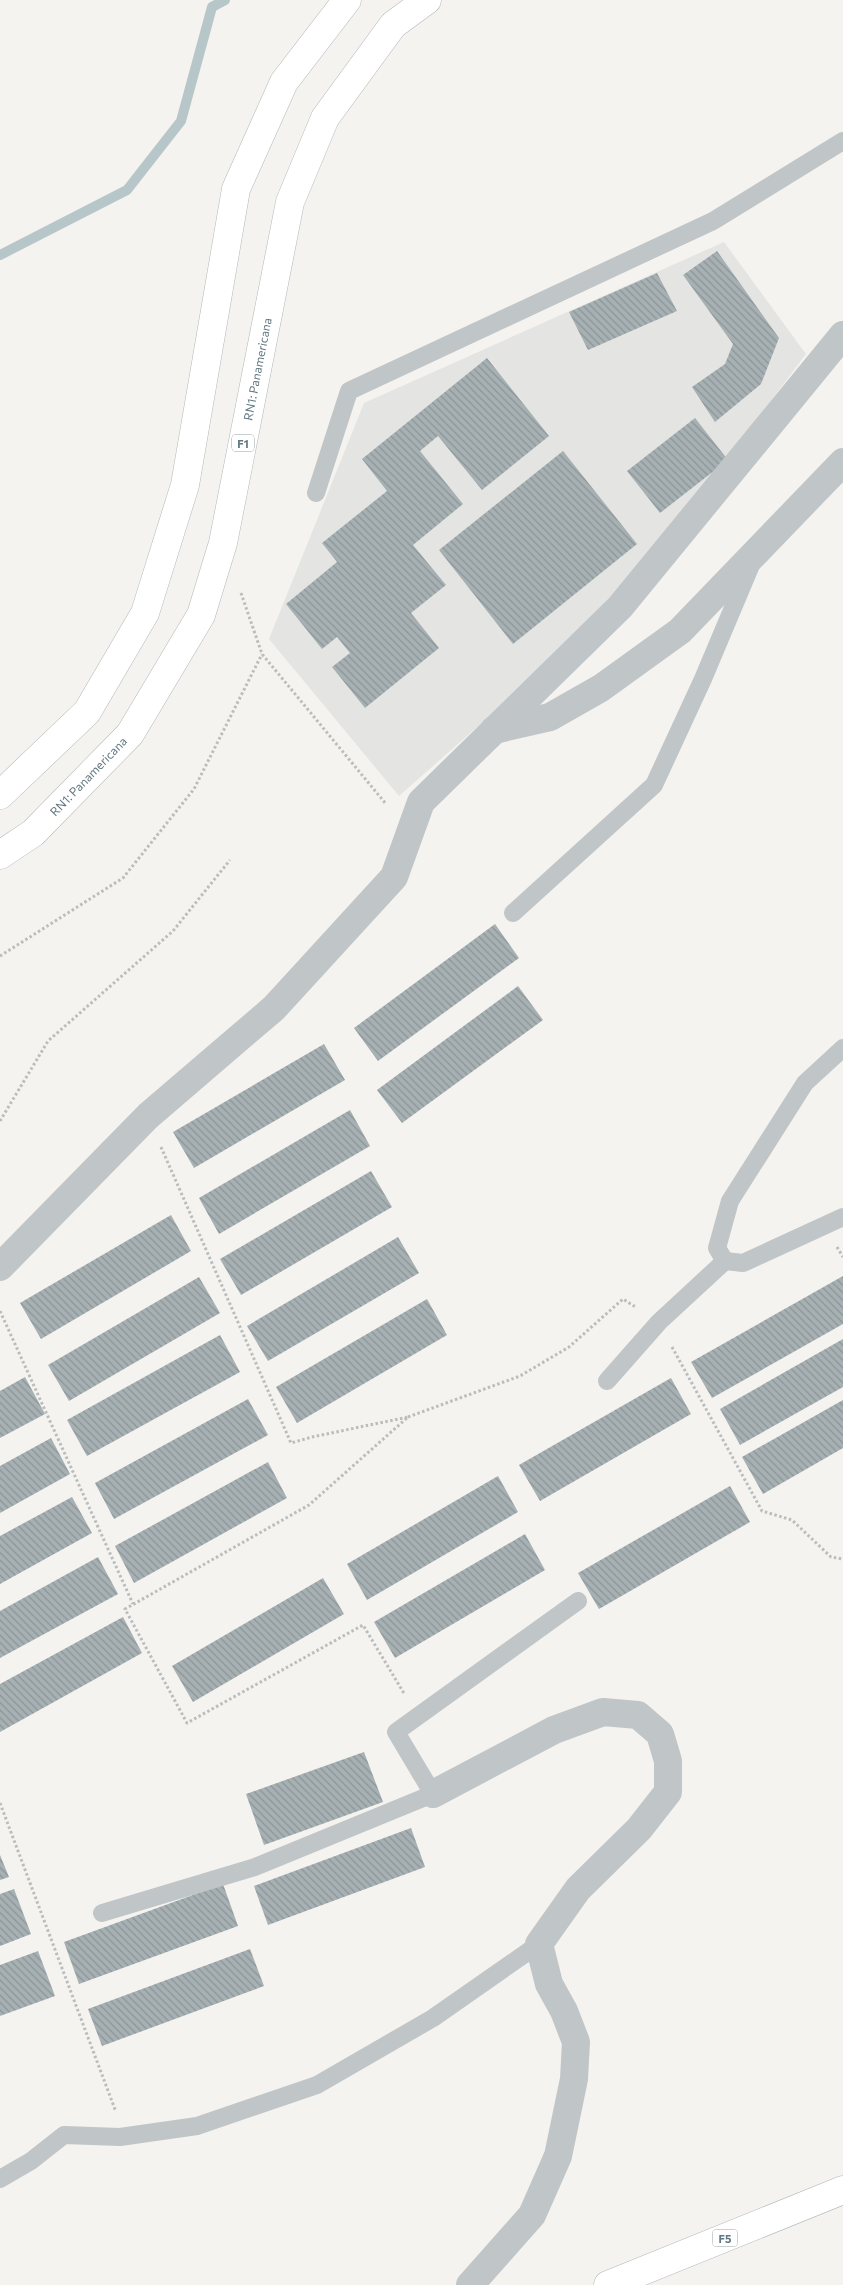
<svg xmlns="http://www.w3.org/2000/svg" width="843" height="2285" font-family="Commissioner,sans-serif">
	<defs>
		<pattern id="building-back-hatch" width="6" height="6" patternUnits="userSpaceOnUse" patternTransform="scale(1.25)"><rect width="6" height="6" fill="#a7b1b4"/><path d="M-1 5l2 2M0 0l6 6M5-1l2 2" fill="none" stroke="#8b9598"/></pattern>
	</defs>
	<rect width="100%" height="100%" fill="#f4f3ef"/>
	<!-- built -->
	<path fill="#e4e5e3" d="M724 242 806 354 679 524 552 661 399 796 269 639 364 403Z"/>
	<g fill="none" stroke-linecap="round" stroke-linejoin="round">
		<!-- stream -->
		<path stroke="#b7c6c8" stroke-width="10" d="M0 255 127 190 181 121 212 7 225 0"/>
	</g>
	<!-- building -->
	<g fill="url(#building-back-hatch)">
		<path d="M717 251 779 338 761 384 715 422 692 387 725 364 733 344 683 275Z"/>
		<path d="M657 273 677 311 588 350 569 312Z"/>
		<path d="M487 358 549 436 482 490 438 436 420 451 463 504 413 545 446 585 411 613 439 648 365 708 332 667 350 653 337 637 322 649 286 604 337 562 322 543 387 491 362 459Z"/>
		<path d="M695 418 728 460 660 513 627 471Z"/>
		<path d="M563 451 637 544 513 644 439 550Z"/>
		<path d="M495 924 519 958 378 1061 354 1028Z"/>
		<path d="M518 986 543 1020 402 1123 377 1090Z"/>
		<path d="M324 1044 345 1080 194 1168 173 1132Z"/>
		<path d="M350 1110 370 1146 219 1234 199 1198Z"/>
		<path d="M371 1171 392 1207 241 1295 220 1259Z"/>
		<path d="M171 1215 191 1251 41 1339 20 1303Z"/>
		<path d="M398 1237 419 1273 268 1361 247 1326Z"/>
		<path d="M843 1276V1324L712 1398 691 1362Z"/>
		<path d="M199 1277 220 1313 69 1401 48 1365Z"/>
		<path d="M427 1299 447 1335 297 1423 276 1387Z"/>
		<path d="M220 1335 240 1372 87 1456 67 1420Z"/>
		<path d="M843 1339V1387L740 1445 720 1409Z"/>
		<path d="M25 1377 45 1414 0 1438V1391Z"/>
		<path d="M671 1378 691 1414 540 1501 519 1465Z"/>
		<path d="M248 1399 268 1435 114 1519 95 1483Z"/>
		<path d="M843 1400V1448L763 1494 742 1457Z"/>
		<path d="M51 1438 70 1474 0 1513V1466Z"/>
		<path d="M268 1462 287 1498 134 1583 115 1546Z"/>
		<path d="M498 1476 518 1512 367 1600 347 1564Z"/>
		<path d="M730 1486 750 1522 599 1609 578 1573Z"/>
		<path d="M72 1497 92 1533 0 1584V1536Z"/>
		<path d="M525 1534 545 1570 395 1658 374 1622Z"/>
		<path d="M98 1557 118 1594 0 1658V1611Z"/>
		<path d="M323 1578 344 1614 193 1702 172 1666Z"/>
		<path d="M123 1617 142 1653 0 1732V1684Z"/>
		<path d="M364 1752 383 1802 264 1845 246 1794Z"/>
		<path d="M411 1828 425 1867 268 1925 254 1886Z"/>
		<path d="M0 1855 9 1877 0 1880Z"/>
		<path d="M223 1884 238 1926 79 1984 64 1942Z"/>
		<path d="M14 1889 31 1934 0 1946V1894Z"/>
		<path d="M250 1949 264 1986 102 2046 88 2009Z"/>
		<path d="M38 1951 55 1996 0 2016V1965Z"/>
	</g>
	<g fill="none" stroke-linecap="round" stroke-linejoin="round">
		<!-- highway casing -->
		<g stroke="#b3b7b9" stroke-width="29">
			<g id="highway">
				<path d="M0 795 87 712 145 613 185 485 236 189 284 82 347 0"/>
				<path d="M0 855 33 833 130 734 201 615 223 543 290 202 325 118 393 25 427 0"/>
				<path d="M608 2285 843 2190"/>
			</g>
		</g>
		<!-- path -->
		<g stroke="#babdbe" stroke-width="3" stroke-dasharray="2.5 2.5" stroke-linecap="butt">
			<path d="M241 593 262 654 386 804"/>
			<path d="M0 956 123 878 194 789 262 654"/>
			<path d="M0 1121 48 1041 173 931 230 860"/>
			<path d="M161 1147 291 1443 312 1437 408 1417 309 1505 125 1609 187 1723 363 1625 405 1695"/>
			<path d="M837 1247 843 1257"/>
			<path d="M0 1311 133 1604"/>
			<path d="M672 1347 762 1511 792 1520 831 1557 843 1559"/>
			<path d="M408 1417 520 1376 569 1347 623 1299 637 1308"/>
			<path d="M0 1803 116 2112"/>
		</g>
		<!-- lane -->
		<g stroke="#c0c5c7" stroke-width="18">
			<path d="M316 493 349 391 713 221 843 141"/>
			<path d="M513 913 654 785 703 679 751 565"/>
			<path d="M843 1048 805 1083 730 1201 717 1248 725 1261 743 1263 843 1217"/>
			<path d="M607 1381 659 1322 725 1261"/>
			<path d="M102 1913 255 1867 433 1794 396 1732 578 1601"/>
			<path d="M0 2179 31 2161 64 2135 120 2137 197 2126 317 2085 433 2018 539 1944"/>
		</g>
		<!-- street -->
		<g stroke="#c0c5c7" stroke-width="28">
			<path d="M494 730 550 717 601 688 680 631 843 462"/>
			<path d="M0 1267 148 1116 274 1008 394 877 421 802 620 607 843 335"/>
			<path d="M433 1794 554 1730 603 1712 638 1715 660 1734 668 1761V1792L639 1829 578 1889 539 1944 549 1984 564 2011 576 2042 574 2079 558 2156 532 2215 470 2285"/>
		</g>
		<!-- highway -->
		<use href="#highway" stroke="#fff" stroke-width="28"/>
	</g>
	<g text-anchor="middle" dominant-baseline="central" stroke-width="5" stroke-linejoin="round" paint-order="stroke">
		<!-- shield labels -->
		<g fill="#fff" stroke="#91a0a7" stroke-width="1">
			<rect x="232" y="434.5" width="22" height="17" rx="4"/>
			<rect x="712.5" y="2229.5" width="25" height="17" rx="4"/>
		</g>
		<g font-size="11" font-weight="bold" fill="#627881">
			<text x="243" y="443">F1</text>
			<text x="725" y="2238">F5</text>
		</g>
		<!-- street labels -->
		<g font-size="12" fill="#627881" stroke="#fff">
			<text transform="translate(257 369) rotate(-79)">RN1: Panamericana</text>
			<text transform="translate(88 776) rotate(-46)">RN1: Panamericana</text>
		</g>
	</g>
</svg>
